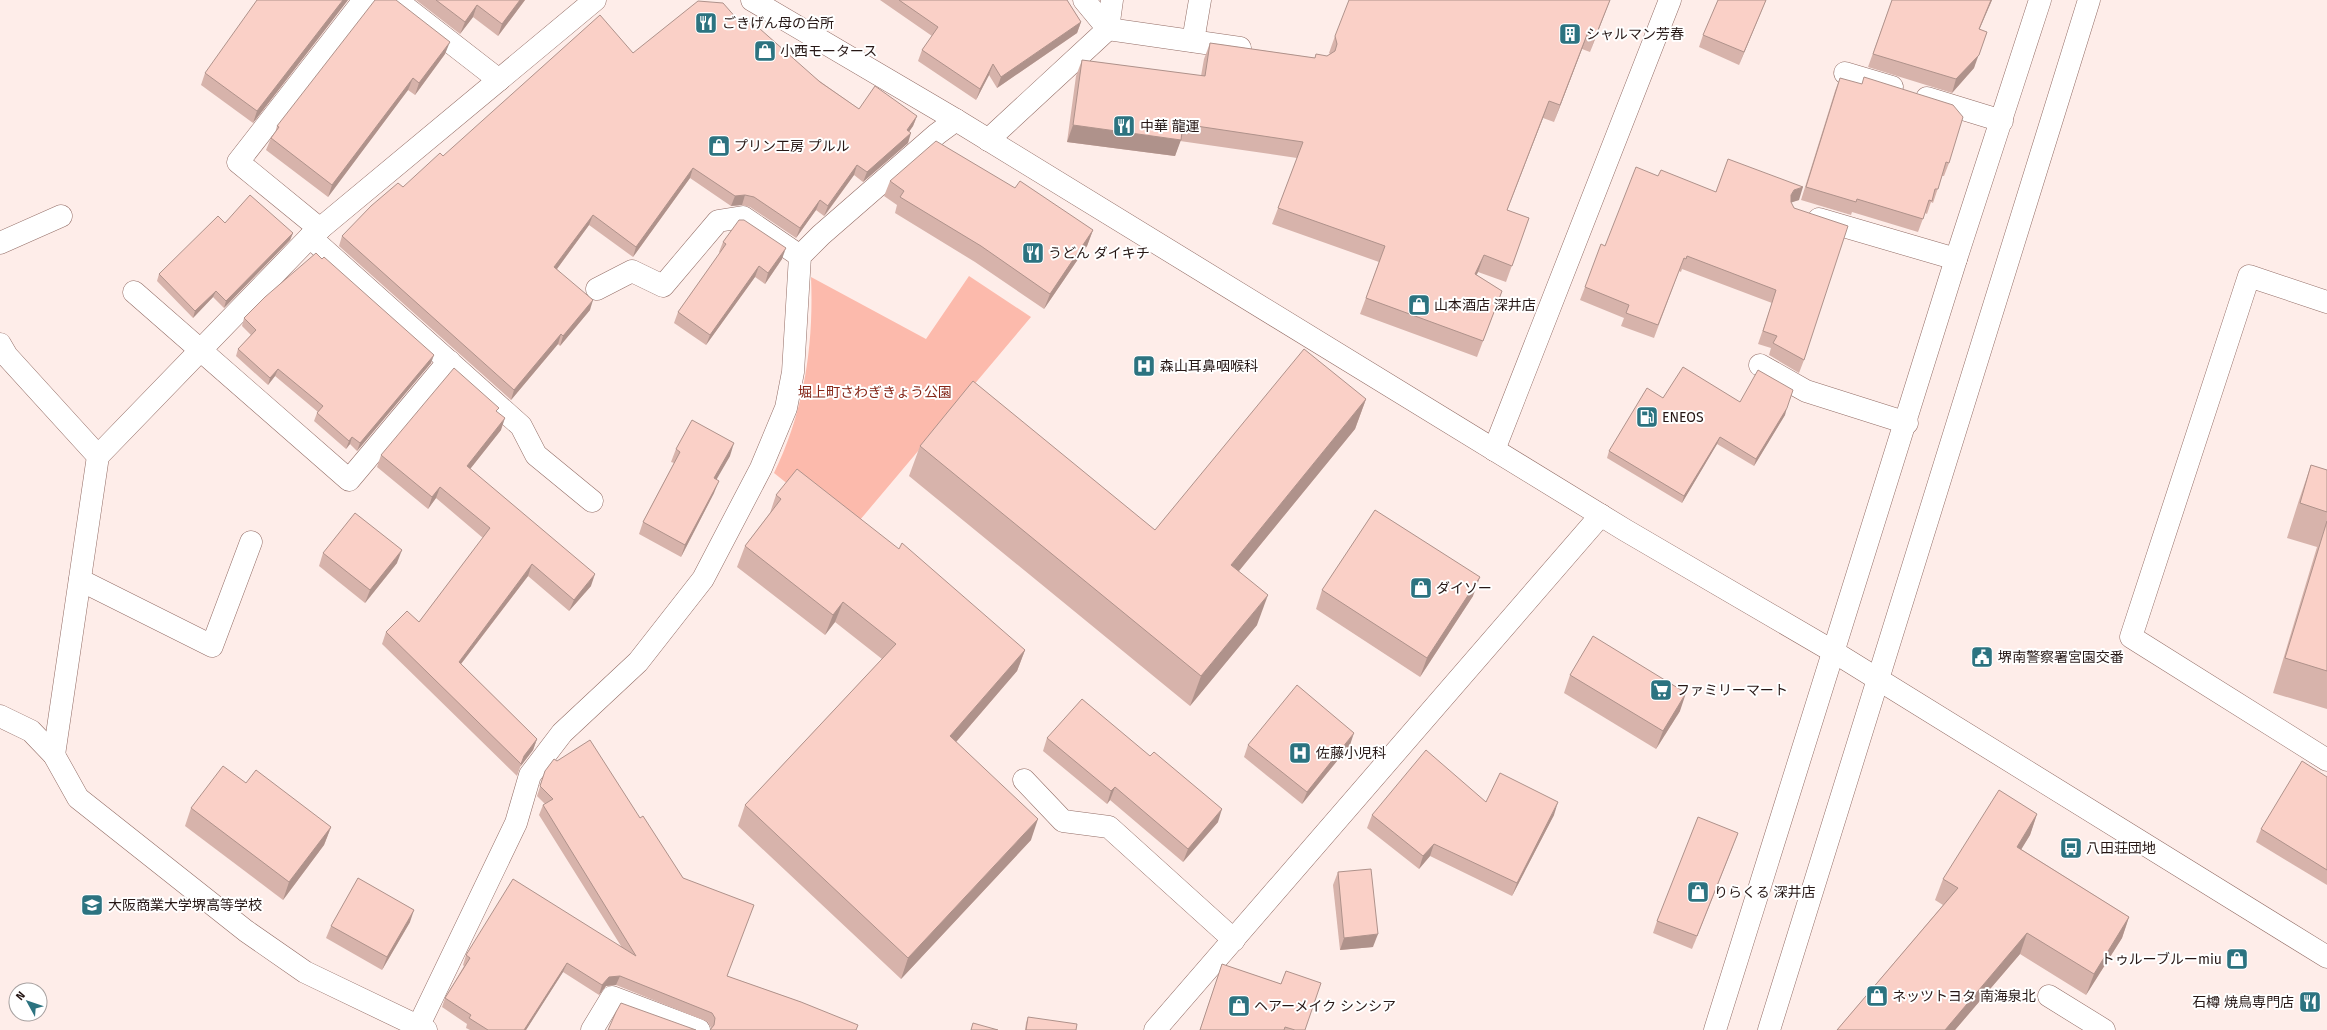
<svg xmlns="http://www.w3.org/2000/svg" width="2327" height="1030" font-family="'Fira Sans','Noto Sans JP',sans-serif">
	<rect width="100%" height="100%" fill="#feede9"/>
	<!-- green -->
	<path fill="#fcbaac" d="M969 276 1031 317 849 533 774 473C804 412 814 345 811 277L926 339Z"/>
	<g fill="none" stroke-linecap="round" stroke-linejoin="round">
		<!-- service casing -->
		<g stroke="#936d66" stroke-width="23">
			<g id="service">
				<path d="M1193 41 1200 0"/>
				<path d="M1845 73 1892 87"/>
				<path d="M1927 98 2002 121"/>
				<path d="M1819 219 1956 259"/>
				<path d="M2327 302 2249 276 2131 637 2327 760"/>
				<path d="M1760 365 1806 391 1907 423"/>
			</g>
		</g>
		<!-- minor casing -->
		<g stroke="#936d66" stroke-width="23">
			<g id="minor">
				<path d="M396 0 499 80"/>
				<path d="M1084 0 1108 29 1240 48"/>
				<path d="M988 140 1108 29 1112 0"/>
				<path d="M320 229 238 162 364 0"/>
				<path d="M310 237 521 426 536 455 592 501"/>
				<path d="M0 243 61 216"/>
				<path d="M597 289 632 271 663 286 718 221 743 217 800 256"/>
				<path d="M134 292 349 480 449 361"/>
				<path d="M0 344 7 356 98 456 54 755"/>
				<path d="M1494 450 1670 0"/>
				<path d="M98 456 310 237 595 0"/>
				<path d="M80 580 212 646 251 542"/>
				<path d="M0 716 31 731 54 755 78 798 246 931 305 972 426 1030"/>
				<path d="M1024 780 1063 821 1109 827 1234 940"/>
				<path d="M2049 996 2104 1030"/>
				<path d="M419 1025 516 823 530 775 562 733 638 662 703 579 761 468 786 408 793 372 800 256 821 235 937 134 956 120"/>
				<path d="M592 1030 612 997 699 1030"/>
				<path d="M1155 1030 1601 515"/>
			</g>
		</g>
		<!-- tertiary casing -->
		<g stroke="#936d66" stroke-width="23">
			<g id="tertiary">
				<path d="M752 0 956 120 1625 530 1834 652 2327 957"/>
				<path d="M1715 1030 1956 259 2040 0"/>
				<path d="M1769 1030 2089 0"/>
			</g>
		</g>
		<!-- service -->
		<use href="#service" stroke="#fff" stroke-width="22"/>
		<!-- minor -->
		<use href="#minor" stroke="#fff" stroke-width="22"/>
		<!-- tertiary -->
		<use href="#tertiary" stroke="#fff" stroke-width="22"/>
	</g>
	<!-- wall -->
	<g fill="#d7b3ab">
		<path d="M348 0 253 123 201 85 205 73Z"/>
		<path d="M416 0H525L498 36 473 17 460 34Z"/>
		<path d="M880 0H1067L1081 22 1077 33 997 88 989 75 976 100 918 61 922 50 932 36Z"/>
		<path d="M1610 0 1590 52 1582 49 1554 122 1543 118 1507 210 1529 218 1506 282 1478 272 1476 275 1502 291 1477 357 1360 314 1379 262 1272 224 1297 158 1180 141 1175 156 1067 142 1076 76 1082 60 1201 76 1204 59 1210 43 1315 58 1327 56 1330 54 1329 53 1335 36Z"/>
		<path d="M1766 0 1739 65 1699 47 1703 35Z"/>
		<path d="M1892 0H1992L1979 29 1974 68 1952 93 1868 67Z"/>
		<path d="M745 28 859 109 917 116 913 126 909 132 908 143 863 182 854 175 826 214 824 216 816 210 796 238 750 207 742 205 731 206 690 178 633 257 589 225 557 269 590 310 560 346 558 344 511 400 339 246 342 236 443 156 633 53Z"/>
		<path d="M445 54 415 95 408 90 328 197 266 150 271 138 275 133 277 126Z"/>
		<path d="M1840 78 1949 163 1944 176H1942L1933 203 1931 202 1927 214 1925 213 1918 232 1852 212 1851 215 1801 200 1835 91Z"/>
		<path d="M1658 176 1716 192 1799 200 1791 202 1804 360 1799 373 1769 355 1771 348 1758 344 1772 303 1682 269 1681 272 1679 271 1654 338 1621 326 1624 318 1580 300 1585 287 1605 246Z"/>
		<path d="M890 181 1015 188 1093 230 1087 246 1044 309 975 262 895 213 897 205 884 196Z"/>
		<path d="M225 223 293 233 290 240 224 308 213 297 193 318 157 281 159 274Z"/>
		<path d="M723 242 782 259 765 284 755 277 706 345 674 323 678 312 720 253 719 252Z"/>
		<path d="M244 318 431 363 357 451 350 444 346 449 314 421 317 413 318 412 275 376 268 385 236 356 238 349 251 335 242 326Z"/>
		<path d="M1663 398 1740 402 1785 415 1754 466 1717 444 1682 503 1607 458 1609 451Z"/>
		<path d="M1366 399 1355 429 1239 571 1257 625 1190 706 909 476 920 446 1155 530Z"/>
		<path d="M497 412 501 430 470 469 591 586 569 611 528 576 461 664 537 739 533 750 520 767 517 776 382 644 386 632 419 622 483 538 436 498 428 509 377 467 381 455Z"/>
		<path d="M676 449 730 456 716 479 714 493 681 557 639 534 643 522 674 463 671 462Z"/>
		<path d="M2311 465 2327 470V709L2273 693 2317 547 2287 538 2299 500Z"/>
		<path d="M776 495 1025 650 1017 671 956 742 1031 840 901 979 738 826 745 805 882 659 835 622 825 635 737 567 745 546 770 513Z"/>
		<path d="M323 553 397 563 365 603 319 566Z"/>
		<path d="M1322 590 1473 596 1420 677 1316 609Z"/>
		<path d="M1570 675 1680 711 1656 749 1564 693Z"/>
		<path d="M1047 738 1218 822 1183 862 1110 800 1107 804 1043 751Z"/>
		<path d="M1248 745H1350L1302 804 1244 757Z"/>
		<path d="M545 771 727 976 801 1002 711 1029V1028L708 1022 616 985 606 986 599 995 563 972 526 1030H470L466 1028 467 1024 442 1007 445 998 464 966 463 965 466 955 621 946 539 815 543 805 545 804 537 796Z"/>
		<path d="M2327 777V885L2256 842 2261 829Z"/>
		<path d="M246 783 331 827 324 845 283 900 185 826 191 808Z"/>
		<path d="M1486 802 1554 815 1512 896 1430 856 1419 869 1367 828 1372 815Z"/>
		<path d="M2037 814 2030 835 2021 849 2129 917 2122 938 2086 995 2020 954 1955 1030H1837L1943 905 1935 900 1943 879Z"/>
		<path d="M1733 846 1692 949 1653 933 1657 921Z"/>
		<path d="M1338 872 1373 947 1340 950 1333 885Z"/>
		<path d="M410 922 382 970 326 938 331 926Z"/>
		<path d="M1222 964 1281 984 1286 971 1305 1030H1200Z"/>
		<path d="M1028 1017 1076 1030H1025L1026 1023Z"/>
	</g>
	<!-- shaded-wall -->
	<g fill="#af928b">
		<path d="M343 0H348L253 123 257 111Z"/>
		<path d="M520 0H525L498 36 502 24Z"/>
		<path d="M1610 0 1590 52 1596 35Z"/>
		<path d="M1766 0 1739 65 1744 52Z"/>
		<path d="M1991 0H1992L1974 42 1979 29Z"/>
		<path d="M477 5 473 17 460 34 465 22Z"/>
		<path d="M1081 22 1077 33 997 88 1001 77Z"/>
		<path d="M1588 32 1582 49 1554 122 1560 105Z"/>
		<path d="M1987 32 1974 68 1952 93 1956 79Z"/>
		<path d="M450 42 445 54 415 95 419 83Z"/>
		<path d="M993 64 989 75 976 100 980 89Z"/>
		<path d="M413 78 408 90 328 197 332 185Z"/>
		<path d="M1549 101 1543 118 1501 226 1507 210Z"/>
		<path d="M917 116 913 126 903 140 907 130Z"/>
		<path d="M1073 125 1181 140 1175 156 1067 142Z"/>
		<path d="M911 133 908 143 863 182 867 172Z"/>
		<path d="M857 165 854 175 824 216 828 206Z"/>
		<path d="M693 168 690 178 633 257 636 247Z"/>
		<path d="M1803 187 1799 200 1790 203 1791 195 1794 190Z"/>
		<path d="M745 195 742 205 731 206 735 196Z"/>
		<path d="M820 200 816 210 796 238 800 228Z"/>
		<path d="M593 215 589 225 551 277 554 267Z"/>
		<path d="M1093 230 1087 246 1044 309 1050 294Z"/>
		<path d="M293 233 290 240 224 308 226 301Z"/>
		<path d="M786 248 782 259 765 284 768 273Z"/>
		<path d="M1484 255 1478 272 1469 291 1475 274Z"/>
		<path d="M759 266 755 277 706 345 710 335Z"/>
		<path d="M216 291 213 297 193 318 195 311Z"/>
		<path d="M593 300 590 310 560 346 563 336Z"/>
		<path d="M561 334 558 344 511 400 514 390Z"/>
		<path d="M434 355 431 363 357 451 360 443Z"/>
		<path d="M278 369 275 376 268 385 270 378Z"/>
		<path d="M1366 399 1355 429 1220 594 1231 565Z"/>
		<path d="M1787 408 1785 415 1754 466 1756 459Z"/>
		<path d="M505 418 501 430 463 478 467 466Z"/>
		<path d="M352 437 350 444 346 449 349 441Z"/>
		<path d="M1720 437 1717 444 1682 503 1684 496Z"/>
		<path d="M734 443 730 456 710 491 714 478Z"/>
		<path d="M719 481 714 493 681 557 685 545Z"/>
		<path d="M440 487 436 498 428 509 432 497Z"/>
		<path d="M402 550 397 563 365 603 370 590Z"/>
		<path d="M532 564 528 576 454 673 459 662Z"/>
		<path d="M595 574 591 586 569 611 574 600Z"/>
		<path d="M1480 577 1473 596 1420 677 1427 658Z"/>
		<path d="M1268 595 1257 625 1190 706 1201 676Z"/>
		<path d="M843 602 835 622 825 635 833 615Z"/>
		<path d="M1025 650 1017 671 943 757 950 736Z"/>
		<path d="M1686 693 1680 711 1656 749 1663 731Z"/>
		<path d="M1354 733 1350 745 1302 804 1307 792Z"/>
		<path d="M537 739 533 750 520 767 517 776 524 756Z"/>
		<path d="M1115 787 1110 800 1107 804 1111 791Z"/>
		<path d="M1558 802 1554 815 1512 896 1517 883Z"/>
		<path d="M1222 809 1218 822 1183 862 1188 849Z"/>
		<path d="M2037 814 2030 835 2010 868 2017 847Z"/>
		<path d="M1038 819 1031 840 901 979 908 958Z"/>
		<path d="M331 827 324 845 283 900 289 882Z"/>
		<path d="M1738 833 1733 846 1692 949 1697 936Z"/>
		<path d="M1434 844 1430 856 1419 869 1423 856Z"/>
		<path d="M414 910 410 922 382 970 387 957Z"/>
		<path d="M2129 917 2122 938 2086 995 2094 974Z"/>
		<path d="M2027 933 2020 954 1955 1030H1945Z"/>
		<path d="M1378 934 1373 947 1340 950 1344 938Z"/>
		<path d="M567 963 563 972 526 1030H524Z"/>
		<path d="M620 976 616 985 606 986 599 995 602 985 609 977Z"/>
	</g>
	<!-- building -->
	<g fill="#fad0c7" stroke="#af928b">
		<path d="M257 0H343L257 111 205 73Z"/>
		<path d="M375 0H396L450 42 419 83 413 78 332 185 271 138 279 127 277 126Z"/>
		<path d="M436 0H520L502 24 477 5 465 22Z"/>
		<path d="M899 0H1067L1081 22 1001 77 993 64 980 89 922 50 938 27Z"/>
		<path d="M1349 0H1610L1596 35 1588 32 1560 105 1549 101 1507 210 1529 218 1512 266 1484 255 1475 274 1502 291 1483 341 1366 298 1385 246 1278 208 1303 142 1183 124 1181 140 1073 125 1082 60 1205 76 1210 43 1315 58 1316 54 1327 56 1335 51 1337 44 1335 36Z"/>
		<path d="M1718 0H1766L1744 52 1703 35Z"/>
		<path d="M1892 0H1991L1979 29 1987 32 1979 55 1956 79 1873 54Z"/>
		<path d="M698 1 723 3 745 28 751 21 820 82 859 109 875 86 917 116 907 130 911 133 867 172 857 165 829 204 828 206 820 200 800 228 754 197 745 195 735 196 693 168 636 247 593 215 554 267 593 300 563 336 561 334 514 390 342 236 371 206 398 183 403 187 440 153 443 156 600 15 633 53Z"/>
		<path d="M1864 77 1953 105 1963 117 1949 163 1946 162 1938 189H1935L1932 201 1929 200 1923 219 1857 199 1856 202 1806 187 1840 78 1862 84Z"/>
		<path d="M936 141 1015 188 1020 181 1093 230 1050 294 981 246 900 197 904 191 890 181Z"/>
		<path d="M1728 159 1803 187 1794 190 1791 195V202L1794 208 1848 226 1804 360 1773 343 1777 336 1763 331 1776 290 1687 256 1686 259 1684 258 1658 325 1626 313 1629 305 1585 287 1601 244 1605 246 1636 167 1658 176 1661 170 1716 192Z"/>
		<path d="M250 195 293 233 226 301 216 291 195 311 159 274 218 216 225 223Z"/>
		<path d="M739 220H744L786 248 768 273 759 266 710 335 678 312 726 244 723 242Z"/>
		<path d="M316 253 322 259 324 257 434 355 360 443 352 437 349 441 317 413 323 406 278 369 270 378 238 349 256 330 244 318 265 297Z"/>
		<path d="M1304 349 1366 399 1231 565 1268 595 1201 676 920 446 973 381 1155 530Z"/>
		<path d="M1683 367 1740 402 1758 370 1793 390 1787 408 1756 459 1720 437 1684 496 1609 451 1647 388 1663 398Z"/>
		<path d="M454 368 499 408 496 411 505 418 467 466 595 574 574 600 532 564 459 662 537 739 524 756 521 764 386 632 407 611 419 622 490 528 440 487 432 497 381 455Z"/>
		<path d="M692 420 734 443 714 478 719 481 685 545 643 522 680 452 676 449Z"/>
		<path d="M2311 465 2327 470V512L2300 503Z"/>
		<path d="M797 469 899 549 902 543 1025 650 950 736 1038 819 908 958 745 805 896 644 843 602 833 615 745 546 781 499 776 495Z"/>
		<path d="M1375 510 1480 577 1427 658 1322 590Z"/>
		<path d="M355 513 402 550 370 590 323 553Z"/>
		<path d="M2327 521V671L2285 658Z"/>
		<path d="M1593 636 1686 693 1663 731 1570 675Z"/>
		<path d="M1297 685 1354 733 1307 792 1248 745Z"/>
		<path d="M1082 699 1150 756 1154 752 1222 809 1188 849 1115 787 1111 791 1047 738Z"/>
		<path d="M590 740 640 818 643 816 683 878 754 905 727 976 801 1002 858 1025 856 1030H710L714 1025 715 1018 712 1013 620 976 609 977 602 985 567 963 524 1030H488L469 1018 471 1015 445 998 470 958 466 955 513 879 636 956 543 805 553 799 540 786 545 771 554 759 557 761Z"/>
		<path d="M1426 750 1486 802 1500 773 1558 802 1517 883 1434 844 1423 856 1372 815Z"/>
		<path d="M2302 761 2327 777V870L2261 829Z"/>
		<path d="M223 766 246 783 256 770 331 827 289 882 191 808Z"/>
		<path d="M1999 790 2037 814 2017 847 2129 917 2094 974 2027 933 1945 1030H1837L1958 888 1943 879Z"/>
		<path d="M1698 817 1738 833 1697 936 1657 921Z"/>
		<path d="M1371 869 1378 934 1344 938 1338 872Z"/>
		<path d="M358 878 414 910 387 957 331 926Z"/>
		<path d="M1222 964 1281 984 1286 971 1321 983 1305 1030H1295L1285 1027 1284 1030H1200Z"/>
		<path d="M621 1003 696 1030H608L616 1012Z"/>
		<path d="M1028 1017 1077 1024 1076 1030H1026Z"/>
		<path d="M973 1023 998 1030H971Z"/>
	</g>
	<!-- icons -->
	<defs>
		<g id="restaurant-square" transform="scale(1.15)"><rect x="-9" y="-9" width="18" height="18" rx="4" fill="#2c7380" stroke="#fff"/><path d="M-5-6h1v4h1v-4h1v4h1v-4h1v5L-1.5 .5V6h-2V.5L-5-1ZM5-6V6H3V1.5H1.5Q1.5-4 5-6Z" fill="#fff"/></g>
		<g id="building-square" transform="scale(1.15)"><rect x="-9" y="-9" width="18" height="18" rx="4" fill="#2c7380" stroke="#fff"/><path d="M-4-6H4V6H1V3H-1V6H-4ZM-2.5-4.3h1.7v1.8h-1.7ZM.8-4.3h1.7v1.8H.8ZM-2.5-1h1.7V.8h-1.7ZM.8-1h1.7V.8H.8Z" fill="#fff"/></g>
		<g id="shop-square" transform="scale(1.15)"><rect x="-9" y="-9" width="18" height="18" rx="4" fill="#2c7380" stroke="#fff"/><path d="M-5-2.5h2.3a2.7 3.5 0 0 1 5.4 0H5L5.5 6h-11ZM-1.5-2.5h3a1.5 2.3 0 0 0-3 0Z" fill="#fff"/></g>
		<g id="hospital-square" transform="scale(1.15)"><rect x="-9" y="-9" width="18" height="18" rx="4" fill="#2c7380" stroke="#fff"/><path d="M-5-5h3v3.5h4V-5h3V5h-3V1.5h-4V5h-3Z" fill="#fff"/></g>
		<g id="fuel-square" transform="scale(1.15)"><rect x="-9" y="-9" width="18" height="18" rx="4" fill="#2c7380" stroke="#fff"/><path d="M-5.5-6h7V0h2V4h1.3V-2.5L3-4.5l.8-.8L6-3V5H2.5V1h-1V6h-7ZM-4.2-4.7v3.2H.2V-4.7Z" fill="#fff"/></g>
		<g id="civic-square" transform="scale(1.15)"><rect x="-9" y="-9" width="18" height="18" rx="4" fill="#2c7380" stroke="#fff"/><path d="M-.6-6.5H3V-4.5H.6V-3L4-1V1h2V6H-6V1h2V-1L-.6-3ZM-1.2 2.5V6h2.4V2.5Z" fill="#fff"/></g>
		<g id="supermarket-square" transform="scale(1.15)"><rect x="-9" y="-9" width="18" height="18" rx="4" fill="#2c7380" stroke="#fff"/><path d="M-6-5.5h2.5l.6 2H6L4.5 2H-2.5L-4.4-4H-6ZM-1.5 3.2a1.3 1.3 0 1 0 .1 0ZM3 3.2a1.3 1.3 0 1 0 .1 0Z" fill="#fff"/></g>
		<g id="bus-square" transform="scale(1.15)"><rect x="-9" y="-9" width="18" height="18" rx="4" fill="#2c7380" stroke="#fff"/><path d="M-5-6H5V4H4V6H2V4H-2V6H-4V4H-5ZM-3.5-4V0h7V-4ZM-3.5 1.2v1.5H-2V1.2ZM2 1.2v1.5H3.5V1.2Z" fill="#fff"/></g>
		<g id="school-square" transform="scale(1.15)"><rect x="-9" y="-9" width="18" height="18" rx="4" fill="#2c7380" stroke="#fff"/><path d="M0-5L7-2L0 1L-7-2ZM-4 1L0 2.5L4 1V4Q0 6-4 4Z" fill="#fff"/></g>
	</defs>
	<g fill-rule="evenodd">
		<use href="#restaurant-square" x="706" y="23"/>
		<use href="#building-square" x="1570" y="34"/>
		<use href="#shop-square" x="765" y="51"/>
		<use href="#restaurant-square" x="1124" y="126"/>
		<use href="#shop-square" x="719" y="146"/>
		<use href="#restaurant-square" x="1033" y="253"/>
		<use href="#shop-square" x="1419" y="305"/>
		<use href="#hospital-square" x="1144" y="366"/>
		<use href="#fuel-square" x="1647" y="417"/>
		<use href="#shop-square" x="1421" y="588"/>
		<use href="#civic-square" x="1982" y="657"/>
		<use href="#supermarket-square" x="1661" y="690"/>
		<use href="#hospital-square" x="1300" y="753"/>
		<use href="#bus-square" x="2071" y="848"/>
		<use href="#shop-square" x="1698" y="892"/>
		<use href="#school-square" x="92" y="905"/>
		<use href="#shop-square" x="2237" y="959"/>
		<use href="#shop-square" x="1877" y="996"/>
		<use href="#restaurant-square" x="2310" y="1002"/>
		<use href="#shop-square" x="1239" y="1006"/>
	</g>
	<g text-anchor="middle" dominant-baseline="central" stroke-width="4" stroke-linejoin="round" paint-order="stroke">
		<!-- poi labels -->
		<g font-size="14" fill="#261715" stroke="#fff" text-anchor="start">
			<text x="722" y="23">ごきげん母の台所</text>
			<text x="1586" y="34">シャルマン芳春</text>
			<text x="780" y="51">小西モータース</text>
			<text x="1140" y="126">中華 龍運</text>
			<text x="734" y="146">プリン工房 プルル</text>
			<text x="1048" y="253">うどん ダイキチ</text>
			<text x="1434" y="305">山本酒店 深井店</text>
			<text x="1160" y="366">森山耳鼻咽喉科</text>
			<text x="1662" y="417">ENEOS</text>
			<text x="1436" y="588">ダイソー</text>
			<text x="1998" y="657">堺南警察署宮園交番</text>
			<text x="1676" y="690">ファミリーマート</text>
			<text x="1316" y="753">佐藤小児科</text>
			<text x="2086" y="848">八田荘団地</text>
			<text x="1714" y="892">りらくる 深井店</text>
			<text x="108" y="905">大阪商業大学堺高等学校</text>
			<text x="2222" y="959" text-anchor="end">トゥルーブルーmiu</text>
			<text x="1892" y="996">ネッツトヨタ 南海泉北</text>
			<text x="2294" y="1002" text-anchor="end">石樽 焼鳥専門店</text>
			<text x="1254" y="1006">ヘアーメイク シンシア</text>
		</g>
		<!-- park labels -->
		<g font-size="14" fill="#852618" stroke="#fff">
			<text x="875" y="392">堀上町さわぎきょう公園</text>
		</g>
	</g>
	<!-- north arrow -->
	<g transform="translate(28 1002) rotate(310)"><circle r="19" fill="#ffffff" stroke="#a8a2a1"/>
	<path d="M0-3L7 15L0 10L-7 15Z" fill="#2c7380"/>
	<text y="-6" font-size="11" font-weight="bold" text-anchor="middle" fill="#261715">N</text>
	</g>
</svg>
